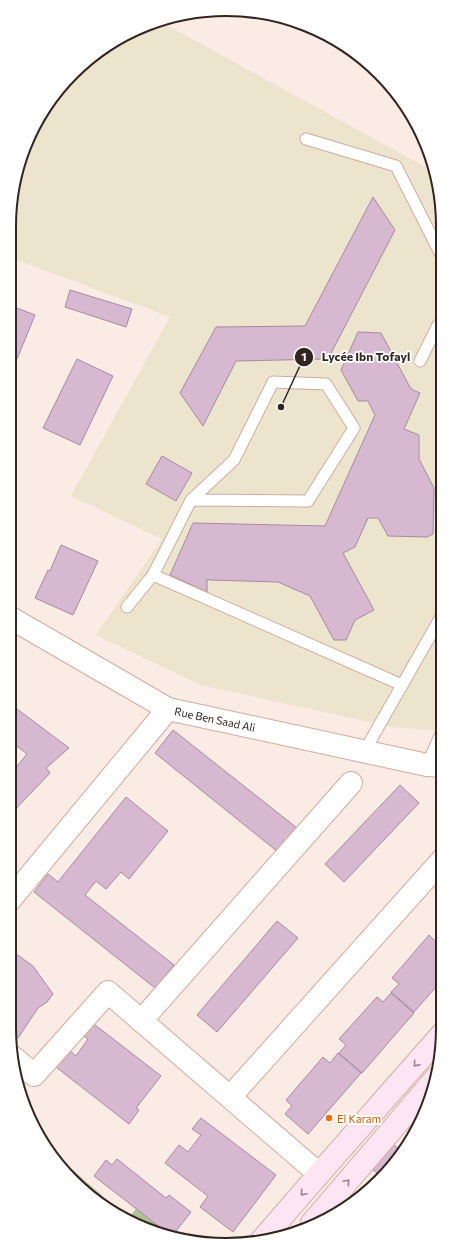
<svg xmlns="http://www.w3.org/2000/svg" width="452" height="1254" font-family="Commissioner,sans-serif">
	<rect width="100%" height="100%" fill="#faebe5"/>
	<!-- education -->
	<path fill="#ede4ce" d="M163 23 433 171 441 197 442 731 392 727 201 685 96 635 162 539 71 496 170 317 9 257V226L16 170 54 94 118 38Z"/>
	<!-- green -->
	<g fill="#aec497">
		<path d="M51 1151 115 1207 112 1211 63 1171Z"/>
		<path d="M138 1207 173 1235 127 1219Z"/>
	</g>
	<!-- building -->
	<g fill="#d6b9d1" stroke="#a58aa0">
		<path d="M373 197 395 230 328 359 236 361 203 426 180 393 216 327 305 326Z"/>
		<path d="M70 290 132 309 126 327 65 307Z"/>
		<path d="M9 305 35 315 17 359 9 356Z"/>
		<path d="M358 332 381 333 411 389 420 393 404 429 419 435V459L434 488 433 534 427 537 388 536 378 518H368L355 547 343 553 374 610 355 620 346 640H334L310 596 278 582 210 580 207 579V592L170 575 193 523 325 526 375 415 368 401H358L341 370Z"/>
		<path d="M77 359 113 376 80 445 43 428Z"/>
		<path d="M9 403 16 404 9 433Z"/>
		<path d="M162 456 192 473 176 501 146 484Z"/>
		<path d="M61 545 98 561 73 615 35 598 48 570 50 571Z"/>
		<path d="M9 703 69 748 46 768 50 773 9 816V776L27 754 9 740Z"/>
		<path d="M173 730 297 828 278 852 155 753Z"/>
		<path d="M400 785 419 803 344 882 325 864Z"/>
		<path d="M126 797 168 831 129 879 121 872 106 889 96 881 85 895 174 965 155 988 34 892 48 874 58 882Z"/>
		<path d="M277 921 298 938 217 1032 197 1015Z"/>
		<path d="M443 932V979L414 1012 391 992 399 984 392 978 429 935 435 941Z"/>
		<path d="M9 949 33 966 53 994 47 1002 38 1008 18 1038 10 1032 9 1028Z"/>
		<path d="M391 993 414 1013 362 1073 339 1053 346 1045 339 1039 377 997 383 1002Z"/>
		<path d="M90 1021 161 1076 136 1108 139 1110 129 1124 56 1067 69 1050 76 1056 88 1039 80 1033Z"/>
		<path d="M338 1053 361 1073 308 1134 285 1114 292 1106 286 1100 323 1057 330 1063Z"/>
		<path d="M201 1118 276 1175 233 1232 200 1207 208 1196 165 1163 179 1145 188 1152 201 1135 192 1129Z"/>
		<path d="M393 1144 402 1152 398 1160 381 1176 372 1169Z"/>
		<path d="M117 1159 166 1198 169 1195 191 1212 173 1235 166 1232 94 1176 106 1160 112 1165Z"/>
	</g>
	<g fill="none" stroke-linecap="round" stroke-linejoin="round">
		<!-- lane casing -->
		<g stroke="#cfac9e" stroke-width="13">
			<g id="lane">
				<path d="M306 139 396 166 441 255"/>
				<path d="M420 361 438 325H441"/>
				<path d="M153 575 191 500 308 501 354 428 326 384 273 382 234 460 191 500"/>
				<path d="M127 607 153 575 402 685"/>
				<path d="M364 752 442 615"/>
				<path d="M427 765 442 731"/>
			</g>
		</g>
		<!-- street casing -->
		<g stroke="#cfac9e" stroke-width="24">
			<g id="street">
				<path d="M9 617 168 709 427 765 442 766"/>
				<path d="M9 901 168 709"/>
				<path d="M141 1021 351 783"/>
				<path d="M14 1058 34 1075 108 992 319 1174"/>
				<path d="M230 1097 443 859"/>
			</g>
		</g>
		<!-- secondary casing -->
		<g stroke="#cfac9e" stroke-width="24">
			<g id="secondary">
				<path d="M312 1223 436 1078"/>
				<path d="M261 1241 319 1174 442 1034"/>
			</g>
		</g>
		<!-- lane -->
		<use href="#lane" stroke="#fff" stroke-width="11"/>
		<!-- street -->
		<use href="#street" stroke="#fff" stroke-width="22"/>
		<!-- secondary -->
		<use href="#secondary" stroke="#fde5f3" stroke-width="22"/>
	</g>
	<!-- one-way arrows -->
	<defs><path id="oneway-chevron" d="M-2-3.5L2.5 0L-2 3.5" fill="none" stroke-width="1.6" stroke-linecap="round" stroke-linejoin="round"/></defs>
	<g stroke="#98858a">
		<use href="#oneway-chevron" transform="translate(416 1064) rotate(131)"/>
		<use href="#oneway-chevron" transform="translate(347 1182) rotate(-49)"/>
		<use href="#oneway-chevron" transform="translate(303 1193) rotate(131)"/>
	</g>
	<!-- markers -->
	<circle fill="#e8710a" stroke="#fff" stroke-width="1.5" cx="329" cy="1118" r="4"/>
	<g text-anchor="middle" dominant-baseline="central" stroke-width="3.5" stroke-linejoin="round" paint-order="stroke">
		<!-- street labels -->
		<g font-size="11" fill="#322520" stroke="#fff">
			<text transform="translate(215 719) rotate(12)">Rue Ben Saad Ali</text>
		</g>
		<!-- food labels -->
		<g font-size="11" fill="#c56008" stroke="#fff" text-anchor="start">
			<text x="337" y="1118">El Karam</text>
		</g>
	</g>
	<!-- crop -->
	<path d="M0 0H452V1254H0ZM226 16H226A210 210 0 0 1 436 226V1028A210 210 0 0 1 226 1238H226A210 210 0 0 1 16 1028V226A210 210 0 0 1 226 16Z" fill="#fff" fill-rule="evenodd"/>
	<path fill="none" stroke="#322520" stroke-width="2" d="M226 16H226A210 210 0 0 1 436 226V1028A210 210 0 0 1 226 1238H226A210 210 0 0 1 16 1028V226A210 210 0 0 1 226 16Z"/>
	<!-- callouts -->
	<path fill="none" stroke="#322520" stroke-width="1.5" d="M281 407L304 357"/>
	<g fill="#322520" stroke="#fff" stroke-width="1.5">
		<circle cx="281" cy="407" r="4"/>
		<circle cx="304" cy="357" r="10"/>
	</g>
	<g font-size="12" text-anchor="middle" font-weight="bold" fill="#fff">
		<text x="304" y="361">1</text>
	</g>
	<g font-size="12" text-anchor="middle" font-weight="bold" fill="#322520" stroke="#fff" stroke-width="3.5" stroke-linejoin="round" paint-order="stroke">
		<text x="366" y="361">Lycée Ibn Tofayl</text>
	</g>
</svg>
